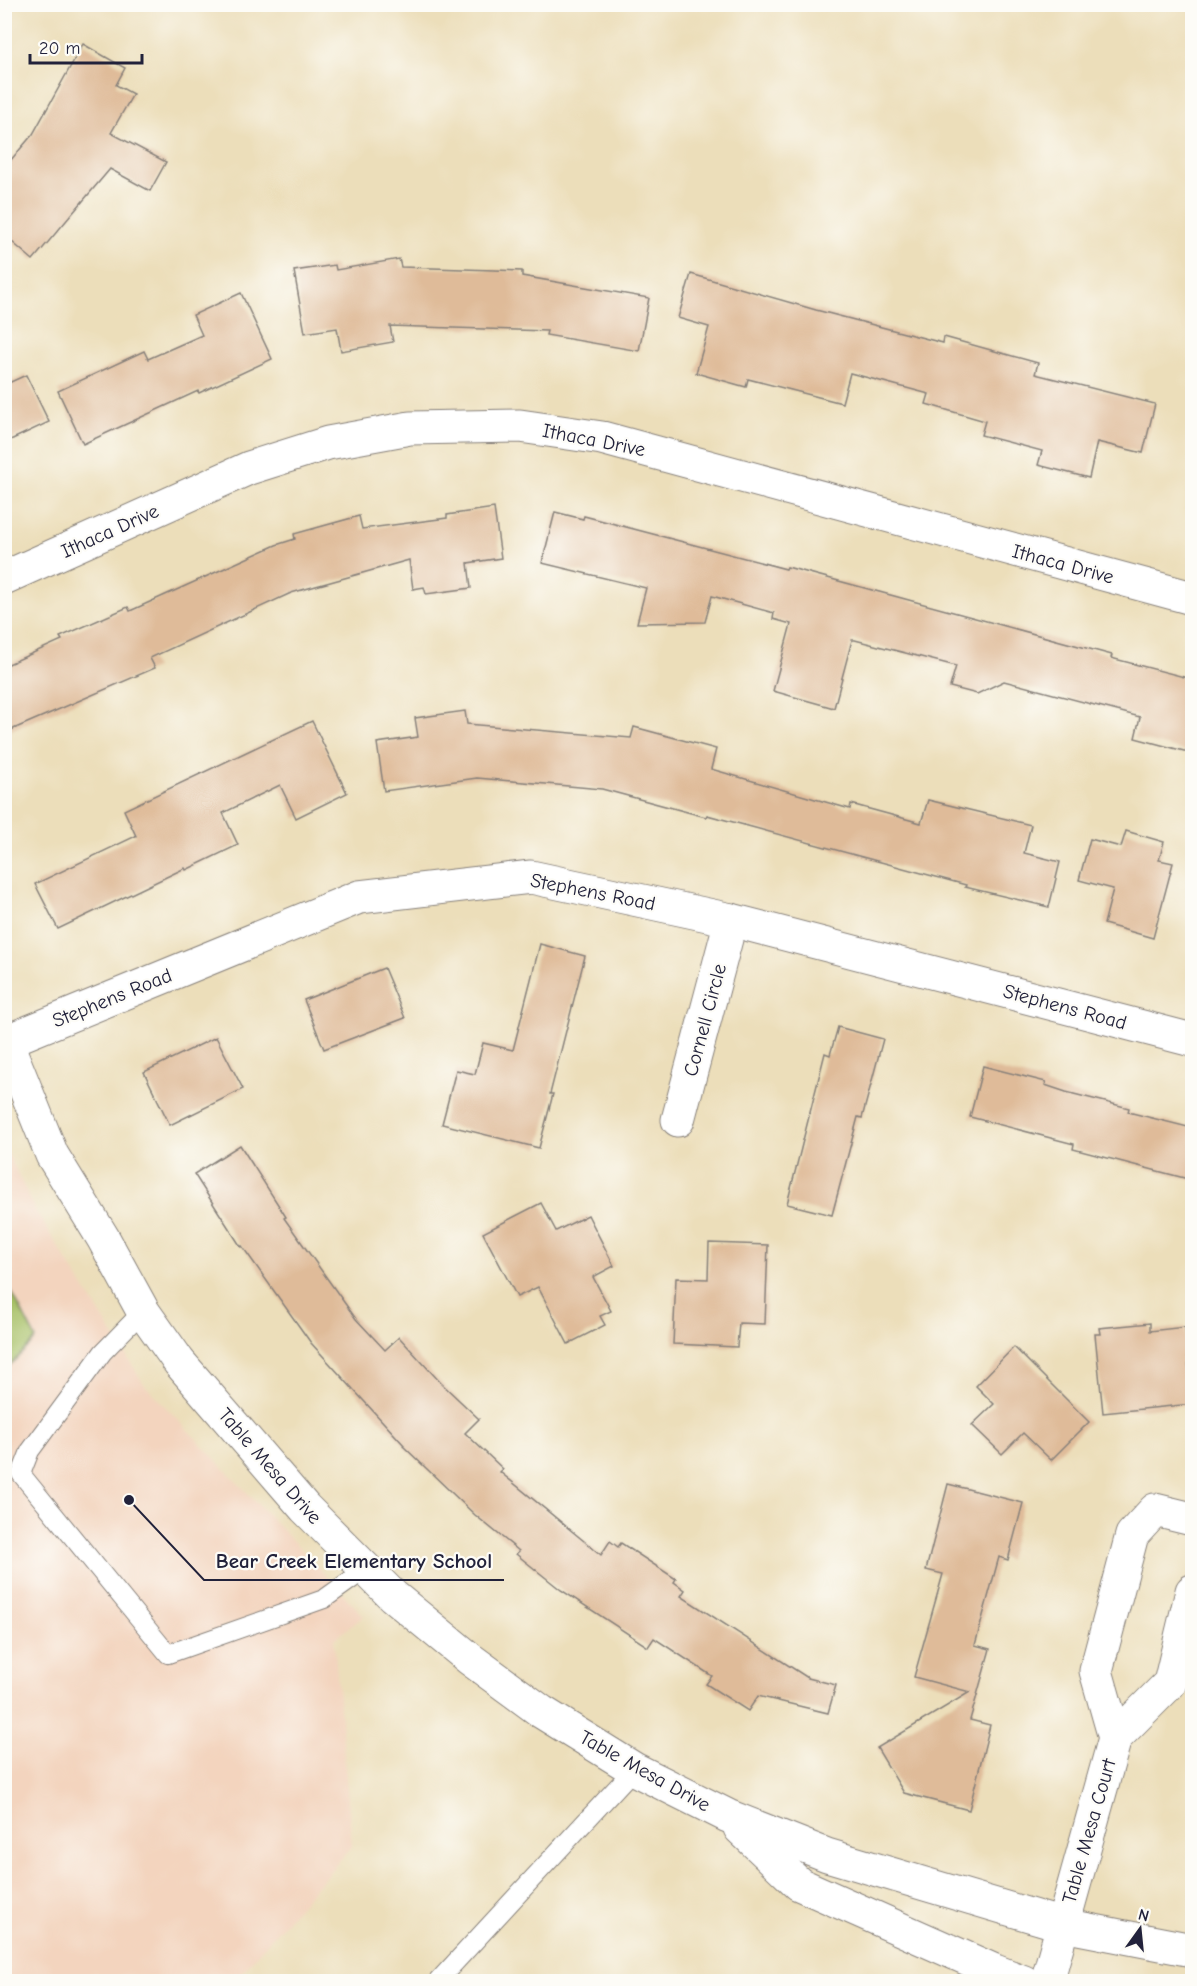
<svg xmlns="http://www.w3.org/2000/svg" width="1197" height="1986" font-family="'Comic Neue',sans-serif">
	<rect width="100%" height="100%" fill="#fdfcf7"/>
	<filter id="ink" filterUnits="userSpaceOnUse"><feTurbulence type="fractalNoise" baseFrequency=".0167" numOctaves="2"/><feDisplacementMap in="SourceGraphic" scale="12" xChannelSelector="R" yChannelSelector="G"/><feConvolveMatrix kernelMatrix="1 2 1 2 8 2 1 2 1" color-interpolation-filters="sRGB"/></filter>
	<filter id="wash" filterUnits="userSpaceOnUse"><feTurbulence type="fractalNoise" baseFrequency=".008" numOctaves="4" result="noise"/><feDisplacementMap in="SourceGraphic" scale="24" xChannelSelector="R" yChannelSelector="G"/><feGaussianBlur stdDeviation="1.35" result="paint"/><feColorMatrix in="noise" values="0 0 0 0 0 0 0 0 0 0 0 0 0 0 0 0 0 1.4 0 .05"/><feComposite in="paint" operator="in"/></filter>
	<g filter="url(#wash)">
		<rect width="100%" height="100%" fill="#ecdeba"/>
		<!-- built -->
		<path fill="#f3d4be" d="M4 1145 34 1208 144 1384 364 1616 334 1639 352 1846 234 1981H5Z"/>
		<!-- green -->
		<path fill="#a6bf65" stroke="#647050" stroke-width="1.5" d="M4 1277 36 1339 5 1370H4Z"/>
		<g id="blocks">
			<!-- building -->
			<g fill="#dfbb99">
				<path d="M83 44 125 68 116 85 133 94 111 133 166 162 150 191 110 169 33 260 4 235V168L33 134Z"/>
				<path d="M399 259 401 267 522 271V276L649 298 639 351 546 335 547 331 390 326 393 342 341 351 337 328 305 333 294 271 335 265 336 270Z"/>
				<path d="M691 274 816 310 943 343 944 337 1038 363 1035 374 1155 404 1143 453 1097 442 1089 478 1038 465 1042 451 981 435 985 421 926 404 929 394 850 373 842 403 748 379 746 387 696 373 709 327 678 318Z"/>
				<path d="M241 293 272 359 199 393 198 391 83 444 58 391 144 351 148 359 202 335 193 315Z"/>
				<path d="M26 375 49 422 4 443V385Z"/>
				<path d="M494 508 501 558 468 563 471 588 426 594 424 587 413 589 409 560 291 593 150 658 155 668 4 733V666L62 640 60 637 128 607 130 611 276 545 295 539 294 534 359 516 362 529 447 518V515Z"/>
				<path d="M555 512 583 519 584 516 786 569 787 567 1112 655 1111 658 1192 679V735L1188 752 1135 738 1140 717 1004 681 977 694 950 687 956 666 855 640H852L834 708 773 691 791 624 773 619 774 613 712 596 705 622 637 623 646 588 542 563Z"/>
				<path d="M465 711 467 724 631 738 634 727 716 749 711 769 850 809 851 804 921 823 928 800 1031 825 1024 853 1060 862 1049 907 965 887 966 885 707 815 706 817 602 789 477 778 384 791 377 743 418 737 415 718Z"/>
				<path d="M312 721 347 793 296 818 280 785 223 813 238 845 186 870 185 868 58 929 35 884 136 836 124 810Z"/>
				<path d="M1126 831 1164 842 1159 860 1173 863 1153 938 1104 924 1113 889 1079 880 1090 839 1121 847Z"/>
				<path d="M540 944 585 956 550 1094H553L539 1148 442 1124 456 1070 475 1074 483 1043 513 1050Z"/>
				<path d="M384 968 405 1018 324 1049 304 1000Z"/>
				<path d="M838 1027 883 1039 862 1118 858 1117 832 1215 787 1204 825 1053 830 1055Z"/>
				<path d="M216 1037 243 1089 170 1125 144 1072Z"/>
				<path d="M983 1066 1046 1082 1045 1085 1066 1092 1129 1108 1128 1112 1192 1128V1180L1073 1149 1074 1144 970 1117Z"/>
				<path d="M240 1145 286 1217 284 1218 356 1319 385 1350 399 1337 441 1383 479 1419 465 1433 503 1469 500 1472 601 1555 610 1541 618 1547 621 1543 676 1579 674 1582 685 1590 681 1596 808 1678 836 1685 828 1713 758 1696 748 1711 706 1684 712 1676 654 1638 648 1647 561 1590 516 1554 519 1551 475 1515 403 1446 404 1445 311 1343 242 1246 241 1247 194 1174Z"/>
				<path d="M541 1203 556 1231 588 1215 614 1266 593 1277 611 1311 600 1316 605 1325 568 1344 538 1287 517 1297 483 1233Z"/>
				<path d="M709 1243 768 1245 765 1324 739 1323 737 1347 673 1344 676 1278 708 1279Z"/>
				<path d="M1150 1323V1331L1185 1327 1192 1404 1103 1413 1095 1334H1100L1099 1328Z"/>
				<path d="M1014 1347 1089 1422 1051 1460 1023 1433 1002 1454 972 1425 994 1404 976 1386Z"/>
				<path d="M948 1484 1023 1503 1008 1560 999 1557 975 1645 990 1649 970 1720 990 1725 969 1810 904 1793 877 1748 970 1692 914 1677 943 1574 926 1570Z"/>
			</g>
		</g>
	</g>
	<g filter="url(#ink)">
		<use href="#blocks" fill-opacity="0" stroke="#87807a" stroke-width="1.5"/>
		<g fill="none" stroke-linecap="round" stroke-linejoin="round">
			<!-- service casing -->
			<g stroke="#87807a" stroke-width="20">
				<g id="service">
					<path d="M143 1311 103 1352 30 1451 21 1474 168 1654 324 1599 366 1569"/>
					<path d="M437 1982 634 1769"/>
				</g>
			</g>
			<!-- minor casing -->
			<g stroke="#87807a" stroke-width="35">
				<g id="minor">
					<path d="M4 578 249 468 328 443 410 428 520 426 602 438 1192 598"/>
					<path d="M7 1041 359 897 531 877 731 920 1192 1040"/>
					<path d="M678 1120 731 920"/>
					<path d="M1115 1738 1096 1671 1132 1535 1155 1510 1192 1519"/>
					<path d="M1047 1982 1115 1738 1170 1683 1192 1591"/>
				</g>
			</g>
			<!-- tertiary casing -->
			<g stroke="#87807a" stroke-width="35">
				<g id="tertiary">
					<path d="M4 1036 52 1155 103 1238 143 1311 179 1362 305 1508 393 1596 470 1659 542 1712 634 1769 728 1816 827 1855 1063 1925 1192 1950"/>
					<path d="M740 1828 799 1884 995 1971 1024 1982"/>
				</g>
			</g>
			<!-- service -->
			<use href="#service" stroke="#fff" stroke-width="18"/>
			<!-- minor -->
			<use href="#minor" stroke="#fff" stroke-width="33"/>
			<!-- tertiary -->
			<use href="#tertiary" stroke="#fff" stroke-width="33"/>
		</g>
	</g>
	<g text-anchor="middle" dominant-baseline="central" stroke-width="4.5" stroke-linejoin="round" paint-order="stroke">
		<!-- street labels -->
		<g font-size="20" fill="#22223b" stroke="#fdfcf7">
			<text transform="translate(594 440) rotate(11)">Ithaca Drive</text>
			<text transform="translate(110 531) rotate(-24)">Ithaca Drive</text>
			<text transform="translate(1063 564) rotate(15)">Ithaca Drive</text>
			<text transform="translate(593 892) rotate(11)">Stephens Road</text>
			<text transform="translate(112 998) rotate(-22)">Stephens Road</text>
			<text transform="translate(1065 1007) rotate(15)">Stephens Road</text>
			<text transform="translate(705 1020) rotate(-75)">Cornell Circle</text>
			<text transform="translate(270 1466) rotate(49)">Table Mesa Drive</text>
			<text transform="translate(645 1771) rotate(29)">Table Mesa Drive</text>
			<text transform="translate(1089 1831) rotate(-74)">Table Mesa Court</text>
		</g>
	</g>
	<!-- callouts -->
	<path fill="none" stroke="#22223b" stroke-width="2" d="M129 1500L204 1580H504"/>
	<circle fill="#22223b" stroke="#fdfcf7" stroke-width="2" cx="129" cy="1500" r="6"/>
	<g font-size="21" text-anchor="middle" font-weight="bold" fill="#22223b" stroke="#fdfcf7" stroke-width="4.5" stroke-linejoin="round" paint-order="stroke">
		<text x="354" y="1568">Bear Creek Elementary School</text>
	</g>
	<!-- margin -->
	<rect width="1197" height="1986" fill="none" stroke="#fdfcf7" stroke-width="24"/>
	<!-- north arrow -->
	<g transform="translate(1140 1929) rotate(15)" stroke="#fdfcf7" stroke-width="4.5" paint-order="stroke">
	<path d="M0-4.5L10 22L0 15L-10 22Z" fill="#22223b"/>
	<text y="-9" font-size="16" font-weight="bold" text-anchor="middle" fill="#22223b">N</text>
	</g>
	<!-- scale -->
	<path d="M30 54v9h112v-9" fill="none" stroke="#22223b" stroke-width="3"/>
	<text x="39" y="54" font-size="18" fill="#22223b" stroke="#fdfcf7" stroke-width="4.5" paint-order="stroke">20 m</text>
</svg>
